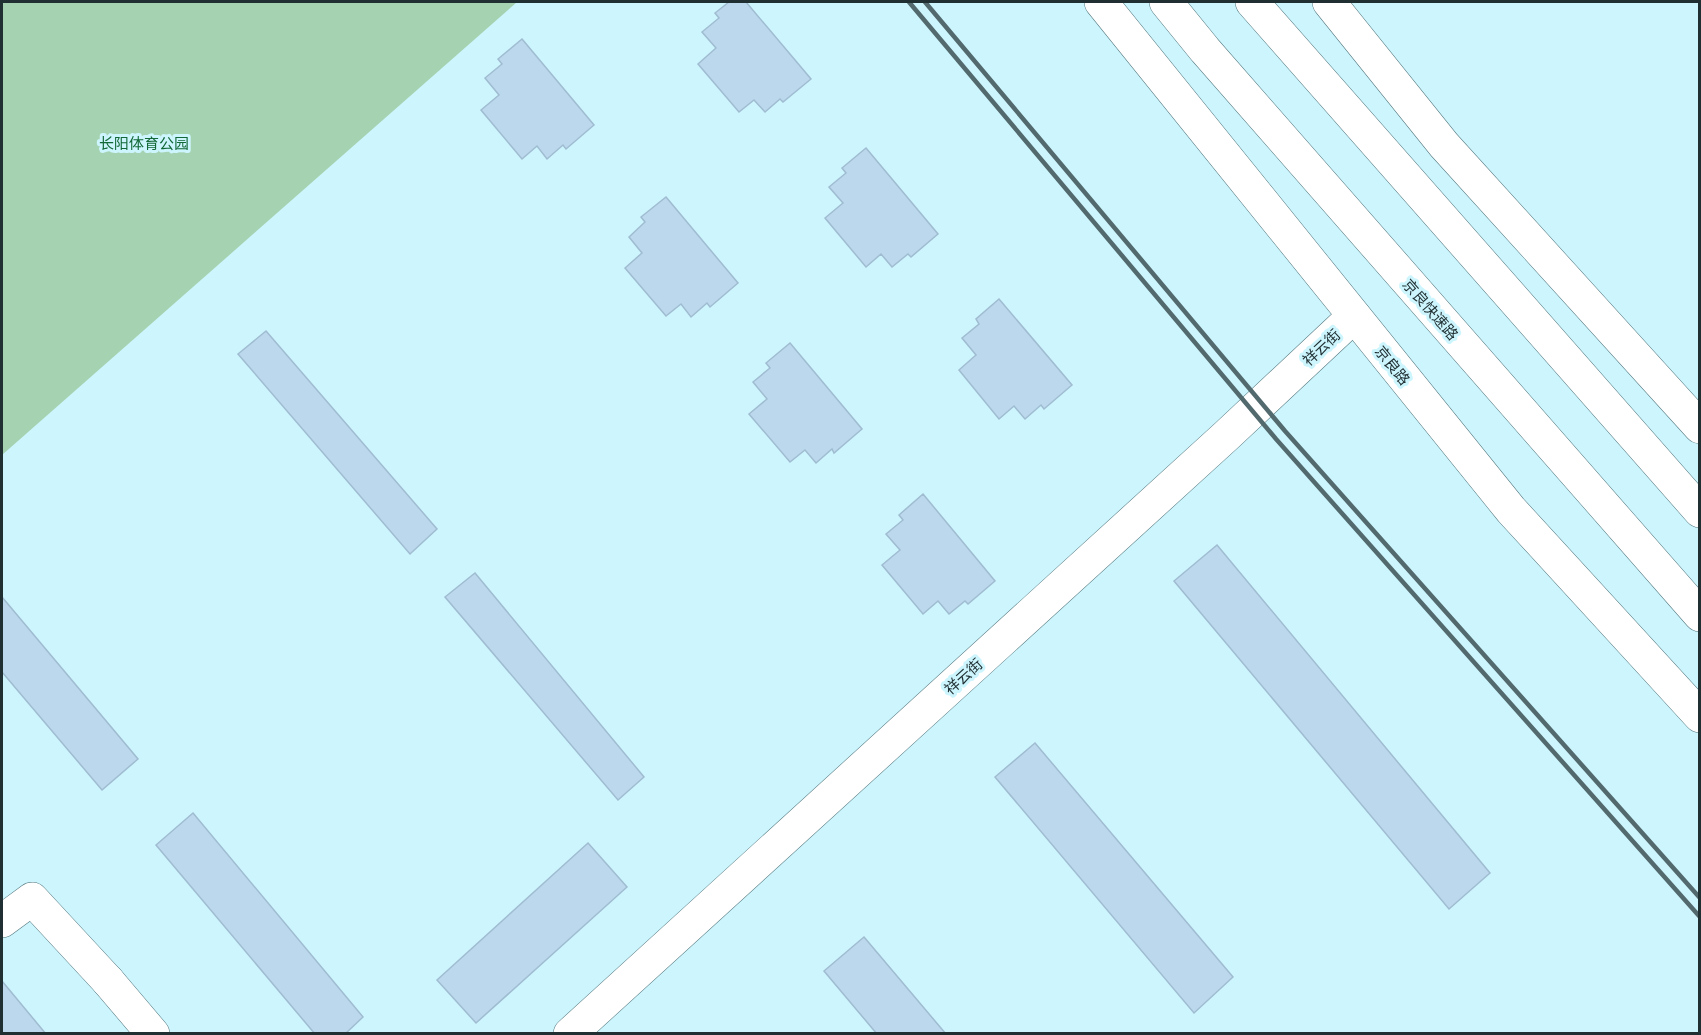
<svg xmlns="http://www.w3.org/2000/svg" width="1701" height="1035" font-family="Lato,'Noto Sans SC',sans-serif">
	<rect width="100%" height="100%" fill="#cdf5fd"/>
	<!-- green -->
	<path fill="#a5d2b1" d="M2 2H517L2 455Z"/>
	<!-- building -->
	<g fill="#bbd8ed" stroke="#a0bcd1" stroke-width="1.5">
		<path d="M729 2H746L811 79 783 102 780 99 765 112 754 100 739 112 698 64 716 48 702 32 719 18 715 13Z"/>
		<path d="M522 39 594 125 566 149 563 145 547 159 537 146 522 159 481 110 499 95 485 78 502 64 498 59Z"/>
		<path d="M866 148 938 234 911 257 908 254 892 267 881 254 866 267 825 218 843 203 829 187 846 173 842 168Z"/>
		<path d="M666 197 738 283 710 307 707 303 691 317 681 304 666 316 625 268 642 253 629 237 645 222 641 217Z"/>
		<path d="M999 299 1072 385 1044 409 1041 405 1025 419 1014 406 999 419 959 370 976 355 962 338 979 324 976 319Z"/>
		<path d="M266 331 437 529 410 554 238 354Z"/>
		<path d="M790 343 862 429 834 453 832 449 816 463 805 450 790 462 749 414 767 399 753 382 770 368 766 363Z"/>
		<path d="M923 494 995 581 968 604 965 601 949 614 938 601 923 614 882 565 900 550 886 534 903 520 899 515Z"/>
		<path d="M1217 545 1490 873 1449 909 1174 581Z"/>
		<path d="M475 573 644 777 618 800 445 597Z"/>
		<path d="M2 597 138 759 102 790 2 672Z"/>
		<path d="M1035 743 1233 977 1194 1013 995 777Z"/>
		<path d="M193 813 363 1017 345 1034H315L156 845Z"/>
		<path d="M588 843 627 887 476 1023 437 980Z"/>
		<path d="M864 937 946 1034H877L824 971Z"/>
		<path d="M2 981 46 1034H2Z"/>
	</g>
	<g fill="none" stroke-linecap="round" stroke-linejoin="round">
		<!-- minor casing -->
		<g stroke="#54787f" stroke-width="34">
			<g id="minor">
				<path d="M2 921 32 899 108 981"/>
				<path d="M570 1034 1226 436 1354 316"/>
			</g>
		</g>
		<!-- tertiary casing -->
		<g stroke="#54787f" stroke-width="34">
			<path id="tertiary" d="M108 981 153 1034"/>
		</g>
		<!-- primary casing -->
		<g stroke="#54787f" stroke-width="34">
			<g id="primary">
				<path d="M1101 2 1511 510 1700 716"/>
				<path d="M1329 2 1444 145 1700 427"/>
			</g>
		</g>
		<!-- trunk casing -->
		<g stroke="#54787f" stroke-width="34">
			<g id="trunk">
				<path d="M1166 2 1205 50 1700 615"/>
				<path d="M1252 2 1700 511"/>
			</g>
		</g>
		<!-- minor -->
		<use href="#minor" stroke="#fff" stroke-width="33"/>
		<!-- tertiary -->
		<use href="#tertiary" stroke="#fff" stroke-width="33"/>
		<!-- primary -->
		<use href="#primary" stroke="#fff" stroke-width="33"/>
		<!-- trunk -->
		<use href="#trunk" stroke="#fff" stroke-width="33"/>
		<!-- rail -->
		<g stroke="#52696d" stroke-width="4.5">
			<path d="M909 2 1276 439 1700 917"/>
			<path d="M925 2 1285 431 1700 898"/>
		</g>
	</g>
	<g text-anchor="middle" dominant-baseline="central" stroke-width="6" stroke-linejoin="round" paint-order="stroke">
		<!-- park labels -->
		<g font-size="15" fill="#126837" stroke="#cdf5fd">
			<text x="144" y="143">长阳体育公园</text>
		</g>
		<!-- street labels -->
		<g font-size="15" fill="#1f2f32" stroke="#cdf5fd">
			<text transform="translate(1431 309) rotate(49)">京良快速路</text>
			<text transform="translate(1321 347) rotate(-43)">祥云街</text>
			<text transform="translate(1393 365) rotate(51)">京良路</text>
			<text transform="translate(963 676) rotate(-42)">祥云街</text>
		</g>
	</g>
	<!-- border -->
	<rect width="1701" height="1035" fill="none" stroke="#1f2f32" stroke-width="6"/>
</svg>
